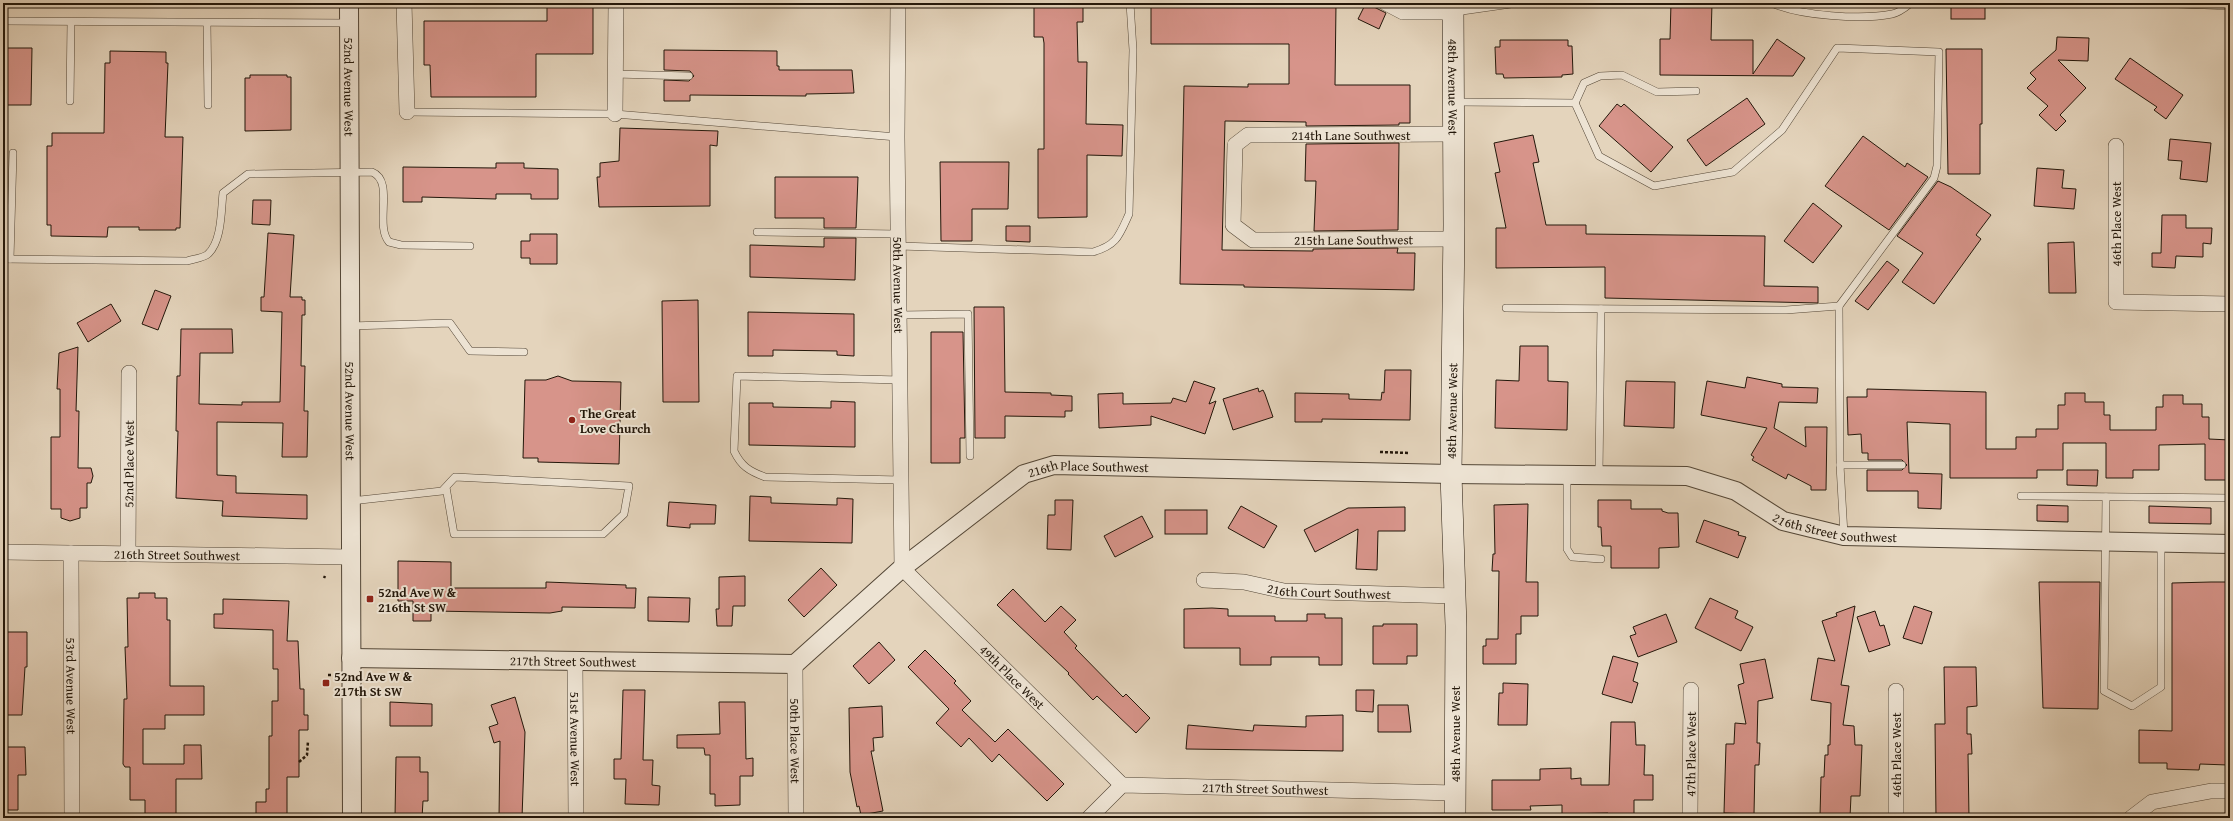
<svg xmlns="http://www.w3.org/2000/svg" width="2233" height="821" font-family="'Gentium Book Plus',serif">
	<rect width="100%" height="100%" fill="#e4d4bc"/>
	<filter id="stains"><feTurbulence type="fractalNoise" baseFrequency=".005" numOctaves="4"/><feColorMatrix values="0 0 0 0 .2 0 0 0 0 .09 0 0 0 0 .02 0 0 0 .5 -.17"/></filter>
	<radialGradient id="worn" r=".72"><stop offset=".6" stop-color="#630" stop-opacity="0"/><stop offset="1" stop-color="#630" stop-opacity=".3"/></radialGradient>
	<!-- building -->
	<g fill="#d7948a" stroke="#23170a">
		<path d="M549 3H593V54H536V97H431L430 65H424V21H547V4Z"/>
		<path d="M1034 3H1083V22H1077L1078 62H1087L1086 124 1123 125 1122 156 1087 155V217L1038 218V149H1044V43L1043 37H1034Z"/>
		<path d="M1151 3 1336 4 1335 85H1410V123H1399V125L1306 126V122L1225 121 1222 250 1313 251V249L1398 248 1397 253H1415L1414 290 1244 287V285L1180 284 1184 86 1248 87V84H1289V44H1151Z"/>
		<path d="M1366 3 1386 13 1379 29 1358 19Z"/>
		<path d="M1671 3H1712L1711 40H1753V74L1777 39 1805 58 1793 76 1660 75V39H1670Z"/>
		<rect x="1951" y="3" width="34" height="16"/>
		<path d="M2057 37 2089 38 2088 61 2058 60 2086 88 2060 115 2066 121 2056 131 2039 115 2048 106 2027 88 2036 79 2030 73 2056 50Z"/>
		<path d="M1500 40H1568V46H1572L1573 74 1562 75V77L1504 78 1503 74H1496L1495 47H1500Z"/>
		<path d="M3 48H32L31 105H3Z"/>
		<path d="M1946 49H1982V124H1980V174H1948Z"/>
		<path d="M664 50 777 51V66H779V70H852L854 93 806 94V96L690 95V101H664V80L689 81 694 76 690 71 664 70Z"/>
		<path d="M110 51 166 52V63H168L165 137H183L180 228H176V230H139V227H108L107 237 51 236V225H47V146H52V133H104L105 63H110Z"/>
		<path d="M2130 58 2183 95 2166 119 2154 110 2157 107 2115 79Z"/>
		<path d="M250 75H287V77H291V130L245 131V78H250Z"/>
		<path d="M1747 98 1765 124 1706 166 1687 140Z"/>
		<path d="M1617 104 1621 107 1624 104 1673 147 1651 172 1599 126Z"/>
		<path d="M620 128 718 131 717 146 710 145V206L599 207 597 177H600V163L619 161Z"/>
		<path d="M1533 135 1539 162 1533 163 1546 225H1586V234L1765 236 1764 286 1818 287V303L1605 298V267L1496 268V228H1506L1495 173 1500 172 1494 143Z"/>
		<path d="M1863 136 1905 167 1907 163 1928 177 1889 230 1825 186Z"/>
		<path d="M2170 139 2211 143 2207 182 2180 179 2182 161 2168 160Z"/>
		<path d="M1399 143 1398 230 1314 231 1316 181H1305L1306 144Z"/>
		<path d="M940 162H1009L1008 209H972V241H941Z"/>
		<path d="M496 163H524V168L558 169V199H531V194H496V199L422 197V202H403V167L496 168Z"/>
		<path d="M2037 168 2064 170 2062 188 2076 189 2074 209 2034 206Z"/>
		<path d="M775 177H858L856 228H824V218H775Z"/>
		<path d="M1938 181 1951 187 1991 215 1976 235 1981 239 1934 304 1902 282 1923 253 1897 236Z"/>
		<path d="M253 200H271L270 225 252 224Z"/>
		<path d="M1813 203 1842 226 1813 263 1784 241Z"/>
		<path d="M2162 215H2186V228H2212L2211 244 2203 243V257L2176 256 2175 268 2152 267V253H2161Z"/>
		<path d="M1006 226H1030V242L1006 241Z"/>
		<path d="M268 233 294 235 290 297H302V300H305V315H302L301 366H305L304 411H308L307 457H282L283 423 217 422V475L236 476V493L307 495V519L222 516 223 501 176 498 178 431H176L177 376H180L181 329H232L233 353H200L199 404 242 405V402H280L282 312 261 311V297H264Z"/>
		<path d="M530 234H557V264H530V258H521V241H530Z"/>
		<path d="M824 238H856L855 280 750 277V245L824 247Z"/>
		<path d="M2074 242 2076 293H2049L2048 243Z"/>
		<path d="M1887 261 1899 270 1868 310 1855 301Z"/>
		<path d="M155 290 171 296 158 330 142 324Z"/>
		<path d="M698 300 699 402H663L662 301Z"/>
		<path d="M111 304 121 321 88 342 77 323Z"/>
		<path d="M974 307H1004L1005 392 1051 393V395L1072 396V411H1065V417L1005 416V438H975Z"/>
		<path d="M748 312 854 314V356L837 355V351L773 350V356H748Z"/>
		<path d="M931 332H963L965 438H960V463H931Z"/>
		<path d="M1520 346H1548V381L1568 382 1567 430 1495 428 1496 380 1519 381Z"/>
		<path d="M78 347 76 411H79L78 468H91L93 476 91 483H87V508H80V518L70 521 61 518V509H51V437H60V389H57L59 353Z"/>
		<path d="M1385 370H1411L1410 420 1322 419V422H1295V393L1349 394V399L1381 400 1382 392 1384 393Z"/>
		<path d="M558 376 572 381 621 382 619 464 538 462V458H523L525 380H546Z"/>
		<path d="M1747 377 1782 384V387L1818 388 1817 403 1779 402 1774 428 1806 447 1805 427H1827L1826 490H1811V486L1788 474 1786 479 1752 460 1754 457 1751 455 1767 428 1701 415 1707 381 1745 388Z"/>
		<path d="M1194 381 1215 388 1209 404 1216 401 1205 434 1151 416V425L1099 428 1098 394 1123 393V404L1171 403 1173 398 1186 402Z"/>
		<path d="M1626 381 1675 382 1674 428 1624 426Z"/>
		<path d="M1258 388 1259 392 1263 390 1265 394 1273 417 1233 430 1223 399Z"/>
		<path d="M1867 389 1986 392V449H2016V437H2036V429H2058V405H2065V393H2085V402H2104V415H2110V430H2156V407H2163V395H2183V404H2202V417H2209V439L2230 440V480H2205V444L2159 445V470H2133V478H2106V443H2063V470H2037V478H1950V424L1907 422 1909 473 1942 474 1941 509 1918 508V491H1867V470H1902L1907 465 1902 460H1868V453H1862L1861 434 1848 435 1847 397H1867Z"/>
		<path d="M831 401 855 402V447L749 445V403H773V407L831 408Z"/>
		<path d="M2067 470H2098L2097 486 2067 485Z"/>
		<path d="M750 496 771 497V503L837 505V498L853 499 852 543 749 541Z"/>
		<path d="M1055 500H1073L1071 550 1047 549 1048 515H1055Z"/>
		<path d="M1598 500H1631V509H1662V511L1668 513H1678L1679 547 1659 548V568H1611V546H1602L1601 527H1598Z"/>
		<path d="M669 502 716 505 715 524H690V528L667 526Z"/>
		<path d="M1528 504 1526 582H1538V616H1521V634H1516V664H1483V646H1486V639H1498L1499 571H1492L1493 554H1495L1494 505Z"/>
		<path d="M2037 505 2068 506V522L2037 521Z"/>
		<path d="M1241 506 1277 526 1264 548 1228 528Z"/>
		<path d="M2149 506 2211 508V524L2149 523Z"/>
		<path d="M1405 507V531H1378L1377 570 1356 569 1358 529 1315 552 1304 530 1348 508Z"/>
		<rect x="1165" y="510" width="42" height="24"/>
		<path d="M1142 516 1153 537 1115 557 1104 536Z"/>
		<path d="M1704 520 1739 532 1738 535 1746 537 1738 558 1696 542Z"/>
		<path d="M398 561 451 562V588H546V582L626 585V588H636L635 608 562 607V611L550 613 431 611V621H413V601H398Z"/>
		<path d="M821 568 837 585 804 617 788 600Z"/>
		<path d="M745 576V606H733L732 626H717L716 609H719V577Z"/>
		<path d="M2039 582H2100L2098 709 2043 708Z"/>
		<path d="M2211 582H2230L2228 765 2200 764 2199 770 2167 769V763H2139V730L2172 731V583Z"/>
		<path d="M1013 589 1045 622 1061 606 1076 620 1064 632 1077 646 1075 648 1123 697 1126 694 1150 718 1136 733 1097 696 1093 700 1068 674 1069 673 997 605Z"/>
		<path d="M139 593H155V598H167V620H170V686H204V715H165V729H143V764H184V745H201L202 779H176V818H145V800H130V767H125L123 764 124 699H127L125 647H128L127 598H139Z"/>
		<path d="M648 597 690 598 689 622 648 621Z"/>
		<path d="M1710 598 1738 611 1735 618 1753 627 1741 651 1695 628Z"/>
		<path d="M223 599 289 601 287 641H298L300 689H304V715H308V730H299V777H287V818H256V802H266V789H269V736H272V701H278V669H273V630L214 628V614H223Z"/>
		<path d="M1855 606 1841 685 1849 686 1843 725 1854 726 1855 745H1862L1860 796H1851L1850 817 1820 816 1821 777H1824L1825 755H1828V745H1830L1831 703 1811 700 1818 658 1835 661 1822 621 1837 616 1836 613Z"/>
		<path d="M1914 606 1932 612 1922 644 1903 638Z"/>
		<path d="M1212 608 1228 609V616H1275V621H1307V614H1325V618H1342V665H1319V657H1271V665H1240V648H1184V609Z"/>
		<path d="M1875 611 1880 626 1884 625 1890 645 1869 652 1857 617Z"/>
		<path d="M1666 614 1677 642 1638 657 1630 636 1636 634 1633 627Z"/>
		<path d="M1383 624H1417V656H1407V664H1373V626H1383Z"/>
		<path d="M4 632H27V667H25L22 715H3Z"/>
		<path d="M879 642 895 660 869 684 853 666Z"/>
		<path d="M925 650 956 681 954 683 971 701 962 710 995 742 1008 729 1064 784 1047 801 999 754 992 762 969 738 961 747 936 723 949 709 908 667Z"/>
		<path d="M1613 656 1638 663 1633 681 1638 683 1632 703 1602 694Z"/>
		<path d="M1765 659 1773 698 1758 701 1757 743H1760L1759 765H1755L1754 814 1724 813 1726 744H1734L1735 723 1746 724 1738 685 1744 683 1740 664Z"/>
		<path d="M1944 667H1976L1977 706 1967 707V734H1971L1972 754H1968L1969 818H1936L1935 724H1945Z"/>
		<path d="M1503 683 1528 684 1527 725H1498L1499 693H1503Z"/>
		<path d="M623 690H645L643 760H653L652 785 660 786 659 805 625 804 626 779H614V759H621Z"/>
		<path d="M1356 690H1374L1373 712 1356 711Z"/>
		<path d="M515 697 525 732 522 818H499L500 741 494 743 489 727 498 724 491 705Z"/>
		<path d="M390 702 432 704V726H390Z"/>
		<path d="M719 702H745L746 759 753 758V776H740V805L715 806V794H710V755H705L704 748H677V735L720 734Z"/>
		<path d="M1378 705H1408L1411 732H1378Z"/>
		<path d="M882 706 883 737 873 738 874 751H871L883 811 861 815 859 806 857 807 850 772 849 708Z"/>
		<path d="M1343 715V751L1186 749 1188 725 1253 731 1254 725 1306 727V716Z"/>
		<path d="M1611 722H1635L1636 745H1645L1644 775H1653V800H1634V815H1608V813L1562 814V805L1530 806 1531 810H1492V780H1540V769L1571 768V779L1581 778V785H1609Z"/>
		<path d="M3 747H25L26 775H18V810H3Z"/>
		<path d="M396 757H420V772H428V801H423L422 818H395Z"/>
	</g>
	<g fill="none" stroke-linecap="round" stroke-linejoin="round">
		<!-- service casing -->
		<g stroke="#534636" stroke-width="8">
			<g id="service">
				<path d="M1772 3C1800 16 1862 20 1892 14 1899 13 1906 7 1911 3"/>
				<path d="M2152 3 2230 6"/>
				<path d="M1455 12 1518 3"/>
				<path d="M3 21 349 23"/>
				<path d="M207 23 208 105"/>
				<path d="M615 74 689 76"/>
				<path d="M70 101 71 22"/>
				<path d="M1455 102 1575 103 1599 156 1654 186 1733 172 1782 130 1837 48 1939 52 1937 166 1934 178 1839 306 1840 465 1844 535"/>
				<path d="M1575 103 1584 83 1600 76 1622 75 1657 92 1696 91"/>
				<path d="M407 112 615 114 897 137"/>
				<path d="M757 232 898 234"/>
				<path d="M899 246 1093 252C1117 245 1119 236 1129 214L1133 50 1130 3"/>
				<path d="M3 259 187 261C193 259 204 258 208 254 222 241 221 211 223 193L248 174 372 172C395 181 374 225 389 242L401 245 470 246"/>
				<path d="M10 259 13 153"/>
				<path d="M1506 308 1786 310 1839 306"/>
				<path d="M900 315 968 314 970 456"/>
				<path d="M350 326 450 323 470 351 524 352"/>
				<path d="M900 380 737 376 734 451C741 466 749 471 765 477L901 480"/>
				<path d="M1840 465H1902"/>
				<path d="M1567 474V549L1572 557 1601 559"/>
				<path d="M1599 474 1601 309"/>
				<path d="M2021 496 2230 498"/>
				<path d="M2106 497 2104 691 2132 706 2161 687V543"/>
				<path d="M351 501 442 491 455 477 629 486 624 514 603 534H454L446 487"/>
			</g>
		</g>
		<!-- minor casing -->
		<g stroke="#534636" stroke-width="16">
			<g id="minor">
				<path d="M404 3 407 112"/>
				<path id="s1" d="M898 3 897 137 902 568 1122 785"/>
				<path d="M1386 3 1403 12H1453"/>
				<path d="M615 114 616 3"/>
				<path id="s2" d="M1453 134 1248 135 1235 145 1233 225 1253 240 1454 239"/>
				<path d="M2116 146V302L2230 304"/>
				<path id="s3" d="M3 552 350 557"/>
				<path id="s4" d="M71 553 72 818"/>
				<path id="s5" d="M128 554 129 373"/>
				<path id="s6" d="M1204 580 1244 582 1284 591 1455 596"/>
				<path id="s7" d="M575 660 576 818"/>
				<path id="s8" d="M795 664 796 818"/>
				<path id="s9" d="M1089 818 1122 785 1455 793"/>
				<path id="s10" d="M1690 818 1691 690"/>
				<path d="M1896 818V691"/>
				<path d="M2131 818 2152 802 2211 791H2230"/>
			</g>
		</g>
		<!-- tertiary casing -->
		<g stroke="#534636" stroke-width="20">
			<g id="tertiary">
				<path id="s11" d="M349 3 352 818"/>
				<path id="s12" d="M351 658 795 664 902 568 1024 474 1054 465 1451 474 1687 476 1736 491 1783 521 1844 536 2230 544"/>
			</g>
		</g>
		<!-- secondary casing -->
		<g stroke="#23170a" stroke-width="22">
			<g id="secondary">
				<path id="s13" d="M1453 3 1454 225 1451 474 1456 626 1455 818"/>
			</g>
		</g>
		<!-- path -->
		<g stroke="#23170a" stroke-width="2.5" stroke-dasharray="3 2" stroke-linecap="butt">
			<path d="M1380 452 1409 453"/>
			<path d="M324 578 325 576"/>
			<path d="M328 675H331"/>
			<path d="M299 762 307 755 308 741"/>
		</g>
		<!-- service -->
		<use href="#service" stroke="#ede3d3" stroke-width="7"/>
		<!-- minor -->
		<use href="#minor" stroke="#ede3d3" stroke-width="15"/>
		<!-- tertiary -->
		<use href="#tertiary" stroke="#ede3d3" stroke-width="18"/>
		<!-- secondary -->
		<use href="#secondary" stroke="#ede3d3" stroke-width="21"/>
	</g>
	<!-- markers -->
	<g fill="#8f2418" stroke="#ede3d3" stroke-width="1.5">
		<circle cx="572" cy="420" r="4"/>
		<rect x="366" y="595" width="8" height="8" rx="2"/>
		<rect x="322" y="679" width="8" height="8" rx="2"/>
	</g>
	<g text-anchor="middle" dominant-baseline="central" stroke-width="4" stroke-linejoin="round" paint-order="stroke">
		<!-- street labels -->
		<g font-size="13" fill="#23170a" stroke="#ede3d3">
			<text stroke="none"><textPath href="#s11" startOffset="84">52nd Avenue West</textPath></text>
			<text stroke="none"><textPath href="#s13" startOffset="84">48th Avenue West</textPath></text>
			<text x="1351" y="135">214th Lane Southwest</text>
			<text transform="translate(2116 224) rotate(-90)">46th Place West</text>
			<text stroke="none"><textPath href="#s2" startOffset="427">215th Lane Southwest</textPath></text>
			<text stroke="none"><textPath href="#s1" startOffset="282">50th Avenue West</textPath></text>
			<text stroke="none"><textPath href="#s11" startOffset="408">52nd Avenue West</textPath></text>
			<text transform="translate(1452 411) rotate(-89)">48th Avenue West</text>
			<text stroke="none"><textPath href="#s5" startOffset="90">52nd Place West</textPath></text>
			<text stroke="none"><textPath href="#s12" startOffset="807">216th Place Southwest</textPath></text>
			<text stroke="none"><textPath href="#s12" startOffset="1566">216th Street Southwest</textPath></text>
			<text stroke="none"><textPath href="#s3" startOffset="174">216th Street Southwest</textPath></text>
			<text stroke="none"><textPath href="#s6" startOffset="126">216th Court Southwest</textPath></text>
			<text stroke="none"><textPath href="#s12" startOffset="222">217th Street Southwest</textPath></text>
			<text stroke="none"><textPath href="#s1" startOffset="720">49th Place West</textPath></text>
			<text stroke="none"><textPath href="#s4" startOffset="133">53rd Avenue West</textPath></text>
			<text transform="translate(1455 734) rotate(-90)">48th Avenue West</text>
			<text stroke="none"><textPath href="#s7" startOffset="79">51st Avenue West</textPath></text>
			<text stroke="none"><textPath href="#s8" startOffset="77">50th Place West</textPath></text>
			<text stroke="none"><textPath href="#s10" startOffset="64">47th Place West</textPath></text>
			<text transform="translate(1896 755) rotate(-90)">46th Place West</text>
			<text stroke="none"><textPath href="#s9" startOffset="190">217th Street Southwest</textPath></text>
		</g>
		<!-- poi labels -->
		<g font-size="13" font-weight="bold" fill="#23170a" stroke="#ede3d3" text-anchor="start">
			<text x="580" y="413">The Great<tspan x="580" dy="15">Love Church</tspan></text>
			<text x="378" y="592">52nd Ave W &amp;<tspan x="378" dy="15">216th St SW</tspan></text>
			<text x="334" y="676">52nd Ave W &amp;<tspan x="334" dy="15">217th St SW</tspan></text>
		</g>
	</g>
	<!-- margin -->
	<rect width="2233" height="821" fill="none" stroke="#e4d4bc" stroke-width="16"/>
	<rect x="4" y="4" width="2225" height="813" fill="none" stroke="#23170a" stroke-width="2"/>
	<rect x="8" y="8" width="2217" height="805" fill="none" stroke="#23170a"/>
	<rect width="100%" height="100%" filter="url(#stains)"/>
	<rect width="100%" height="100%" fill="url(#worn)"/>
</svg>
